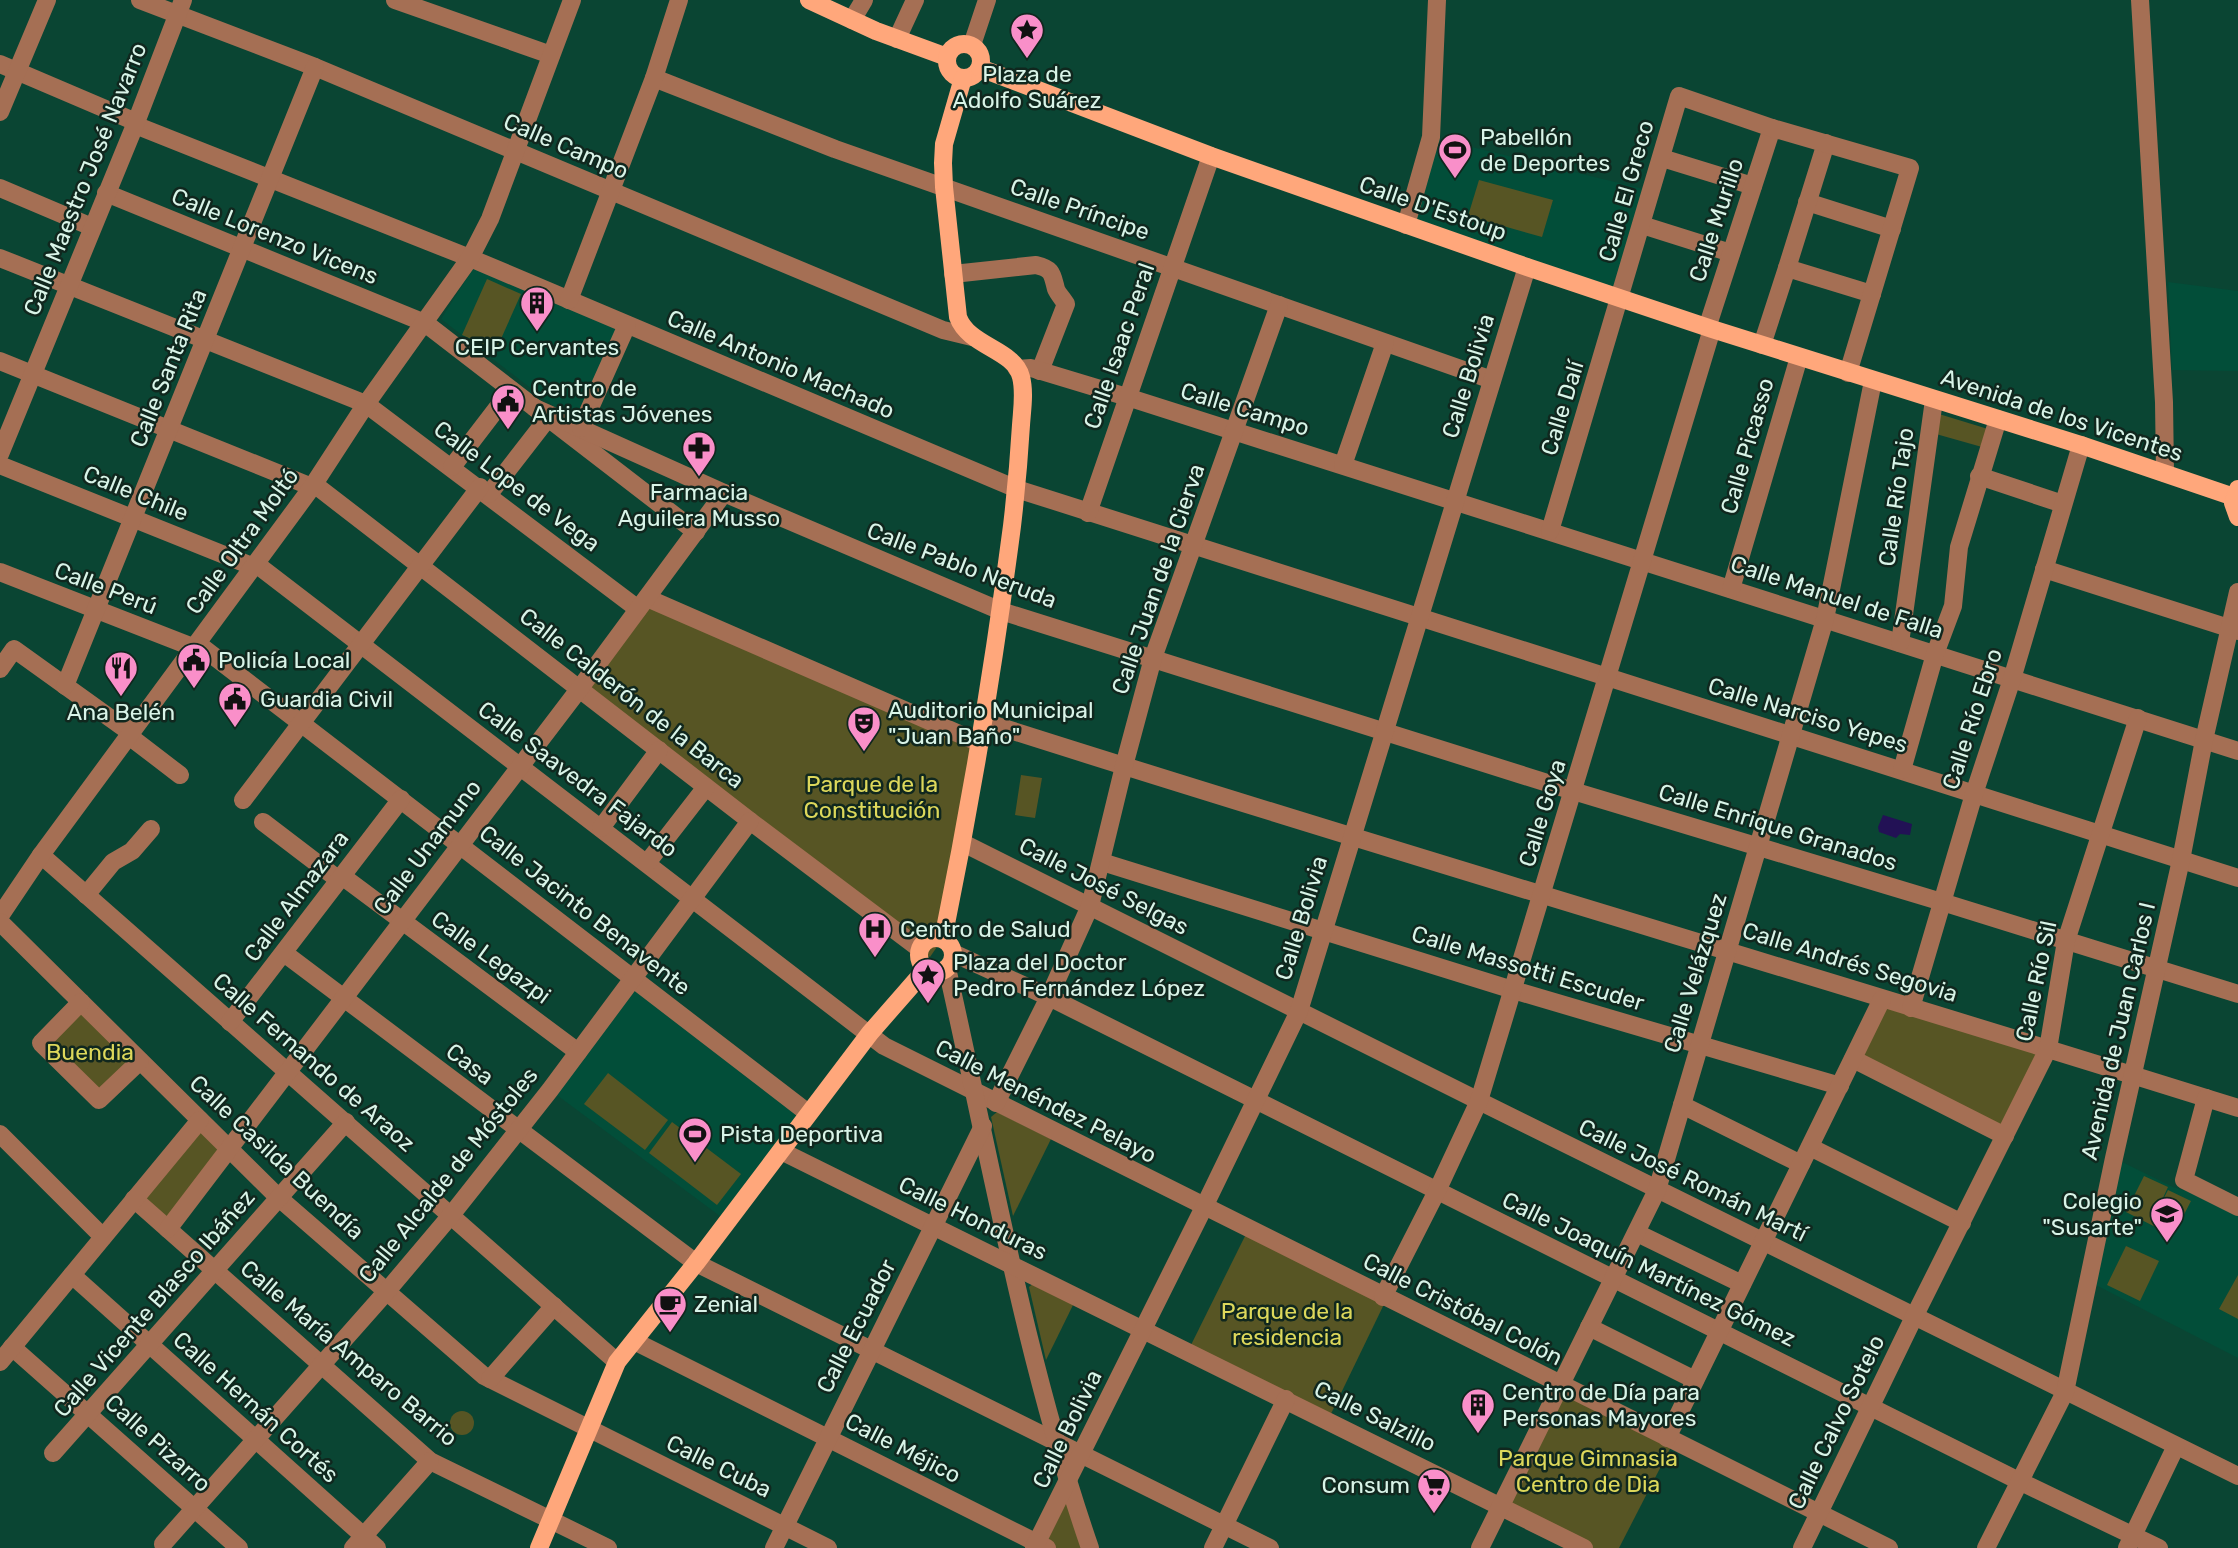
<svg xmlns="http://www.w3.org/2000/svg" width="2238" height="1548" font-family="Rubik,sans-serif">
	<rect width="100%" height="100%" fill="#0a4533"/>
	<!-- built -->
	<g fill="#024e39">
		<path d="M1431 137 1652 191 1620 298 1406 225Z"/>
		<path d="M474 267 620 329 580 420 559 410 441 319Z"/>
		<path d="M2168 282 2238 291V371L2172 370Z"/>
		<path d="M633 978 808 1113 728 1222 550 1090Z"/>
		<path d="M2114 1158 2173 1187 2238 1207V1358L2088 1281Z"/>
	</g>
	<!-- green -->
	<g fill="#575524">
		<path d="M1479 180 1553 200 1542 237 1468 216Z"/>
		<path d="M487 279 521 294 496 350 462 335Z"/>
		<path d="M1939 414 1988 429 1982 447 1936 434Z"/>
		<path d="M647 598 980 743 941 941 930 957 750 821 580 688Z"/>
		<path d="M1021 775 1042 778 1035 818 1015 815Z"/>
		<path d="M1882 999 2048 1049 2005 1136 1853 1059Z"/>
		<path d="M81 1002 140 1061 99 1100 41 1043Z"/>
		<path d="M608 1073 668 1120 645 1150 584 1104Z"/>
		<path d="M997 1112 1051 1139 1013 1216 991 1117Z"/>
		<path d="M200 1120 230 1149 168 1229 134 1199Z"/>
		<path d="M672 1122 741 1174 717 1205 649 1153Z"/>
		<path d="M2144 1176 2168 1187 2155 1215 2168 1190 2191 1201 2173 1236 2126 1212Z"/>
		<path d="M1249 1228 1387 1298 1328 1420 1188 1351Z"/>
		<path d="M2126 1246 2159 1261 2140 1301 2107 1285Z"/>
		<path d="M2238 1275V1319L2219 1309Z"/>
		<path d="M1035 1282 1074 1303 1046 1360 1029 1287Z"/>
		<path d="M1560 1385 1674 1441 1619 1548H1584L1501 1506Z"/>
		<circle cx="462" cy="1423" r="12"/>
		<path d="M1068 1484 1090 1548H1047L1037 1543Z"/>
	</g>
	<!-- water -->
	<path fill="#215" d="M1883 815 1912 824 1910 835 1900 834 1896 838 1879 832 1878 827Z"/>
	<g fill="none" stroke-linecap="round" stroke-linejoin="round">
		<!-- minor -->
		<g stroke="#a56f54" stroke-width="18">
			<path d="M140 0 315 67 943 330 972 337"/>
			<path d="M395 0 551 55"/>
			<path d="M2140 0 2164 402 2165 473"/>
			<path d="M852 20 864 0"/>
			<path d="M897 39 915 0"/>
			<path d="M972 45 987 0"/>
			<path d="M0 64 136 122"/>
			<path d="M654 78 835 149 1492 380"/>
			<path d="M0 112 47 0"/>
			<path d="M135 125 470 258 1017 489 2238 878"/>
			<path d="M1662 158 1753 186"/>
			<path d="M0 188 92 227"/>
			<path d="M106 193 425 323 696 532"/>
			<path d="M1807 202 1892 229"/>
			<path d="M1406 225 1431 137 1437 0"/>
			<path d="M1642 225 1731 253"/>
			<path d="M0 258 366 404 638 609"/>
			<path d="M1787 268 1826 143"/>
			<path d="M953 274 1036 265C1053 269 1052 274 1056 289 1058 294 1063 299 1066 304L1040 371"/>
			<path d="M569 300 654 78 679 0"/>
			<path d="M1707 328 1772 128"/>
			<path d="M1762 345 1787 268 1872 294"/>
			<path d="M0 361 312 487"/>
			<path d="M1017 369 1031 368 1127 397 2238 751"/>
			<path d="M535 408 724 493 1001 611 1573 791 1942 902 2238 994"/>
			<path d="M581 428 627 325"/>
			<path d="M0 454 135 125 183 0"/>
			<path d="M0 465 254 567"/>
			<path d="M1343 465 1385 343"/>
			<path d="M452 467 511 390"/>
			<path d="M1979 476 2063 504"/>
			<path d="M314 484 754 824 920 949"/>
			<path d="M489 494 548 418"/>
			<path d="M1088 513 1211 156"/>
			<path d="M1550 531 1679 96 1772 128 1910 168 1848 373"/>
			<path d="M256 564 884 1046 1889 1548"/>
			<path d="M2044 569 2238 631"/>
			<path d="M0 572 195 648"/>
			<path d="M1731 589 1799 357"/>
			<path d="M647 598 980 743"/>
			<path d="M1900 643 1934 400"/>
			<path d="M198 644 808 1113"/>
			<path d="M0 669 14 649 131 733"/>
			<path d="M65 686 315 67"/>
			<path d="M985 722C1401 855 1821 977 2238 1108"/>
			<path d="M129 736 180 775"/>
			<path d="M1902 770 1935 654 1953 606 1959 547 1998 419"/>
			<path d="M243 800 480 487"/>
			<path d="M263 822 339 880"/>
			<path d="M601 828 659 750"/>
			<path d="M963 843 1479 1101 2238 1476"/>
			<path d="M41 855 617 1362"/>
			<path d="M1102 862 1513 990 1840 1086"/>
			<path d="M647 863 706 787"/>
			<path d="M342 876 578 1052"/>
			<path d="M86 895 113 862 132 851 151 829"/>
			<path d="M0 916 41 855 312 487 366 404 470 258 490 219 572 0"/>
			<path d="M0 922 279 1198 484 1376 828 1548"/>
			<path d="M284 953 696 1263 1270 1548"/>
			<path d="M953 953 1049 997 2019 1481 2159 1548"/>
			<path d="M947 968C991 1162 1025 1360 1090 1548"/>
			<path d="M81 1002 41 1043 99 1100 140 1061"/>
			<path d="M1911 1008 1974 794 2012 679 2081 445"/>
			<path d="M230 1022 401 799"/>
			<path d="M1853 1059 2005 1136"/>
			<path d="M2206 1098 2184 1180 2238 1207"/>
			<path d="M996 1103 1049 997 1090 906 1124 766 1153 658 1279 305"/>
			<path d="M1682 1105 1801 1164"/>
			<path d="M0 1134 103 1237"/>
			<path d="M1810 1147 1962 1223"/>
			<path d="M781 1151 1584 1548"/>
			<path d="M134 1199 430 1461 608 1548"/>
			<path d="M168 1229 580 688 724 493"/>
			<path d="M1637 1233 1742 1284"/>
			<path d="M72 1275 377 1548"/>
			<path d="M1383 1297 1437 1191 1479 1101 1712 329"/>
			<path d="M1589 1327 1695 1380"/>
			<path d="M634 1341 1047 1548"/>
			<path d="M12 1347 239 1548"/>
			<path d="M0 1362 200 1120"/>
			<path d="M490 1379 554 1306"/>
			<path d="M1667 1438 1882 999"/>
			<path d="M53 1453 346 1122"/>
			<path d="M163 1544 387 1291 452 1214 550 1090 750 821"/>
			<path d="M353 1548 430 1461"/>
			<path d="M774 1548 983 1126"/>
			<path d="M1034 1548 1204 1207 1299 1011 1527 267"/>
			<path d="M1213 1548 1286 1399"/>
			<path d="M1480 1548 1657 1190 1825 619 1873 381"/>
			<path d="M1802 1548 1914 1317 2048 1049 2066 941 2138 718"/>
			<path d="M1986 1548 2065 1392 2114 1158 2181 860 2204 740 2238 592"/>
			<path d="M2127 1548 2176 1446"/>
		</g>
		<!-- major -->
		<g stroke="#ffa77b" stroke-width="18">
			<path d="M809 0 876 31 947 57"/>
			<circle cx="964" cy="61" r="17"/>
			<path d="M980 68 1211 156 1527 267 1712 329 2081 445 2234 497"/>
			<path d="M2238 489 2233 503 2238 517"/>
			<circle cx="936" cy="955" r="17"/>
			<path d="M943 939C971 802 994 665 1012 526 1016 492 1019 459 1021 425 1022 410 1025 392 1021 377 1014 349 969 347 958 317L944 187 943 163 944 144 963 78"/>
			<path d="M539 1548 617 1362 696 1263 870 1033 926 969"/>
		</g>
	</g>
	<!-- icons -->
	<defs>
		<g id="sight-pin" transform="scale(1.75)"><path d="M0 17L-7.5 6A9.5 9.5 0 1 1 7.5 6Z" fill="#f98fc9" stroke="#10271e"/><path d="M0-6L1.8-2.2L6-1.7L2.9 1.2L3.7 5.4L0 3.3L-3.7 5.4L-2.9 1.2L-6-1.7L-1.8-2.2Z" fill="#111"/></g>
		<g id="stadium-pin" transform="scale(1.75)"><path d="M0 17L-7.5 6A9.5 9.5 0 1 1 7.5 6Z" fill="#f98fc9" stroke="#10271e"/><path d="M0-5a6.5 5 0 1 0 0 10a6.5 5 0 1 0 0-10ZM-3.5-1.8h7v3.6h-7Z" fill="#111"/></g>
		<g id="building-pin" transform="scale(1.75)"><path d="M0 17L-7.5 6A9.5 9.5 0 1 1 7.5 6Z" fill="#f98fc9" stroke="#10271e"/><path d="M-4-6H4V6H1V3H-1V6H-4ZM-2.5-4.3h1.7v1.8h-1.7ZM.8-4.3h1.7v1.8H.8ZM-2.5-1h1.7V.8h-1.7ZM.8-1h1.7V.8H.8Z" fill="#111"/></g>
		<g id="civic-pin" transform="scale(1.75)"><path d="M0 17L-7.5 6A9.5 9.5 0 1 1 7.5 6Z" fill="#f98fc9" stroke="#10271e"/><path d="M-.6-6.5H3V-4.5H.6V-3L4-1V1h2V6H-6V1h2V-1L-.6-3ZM-1.2 2.5V6h2.4V2.5Z" fill="#111"/></g>
		<g id="pharmacy-pin" transform="scale(1.75)"><path d="M0 17L-7.5 6A9.5 9.5 0 1 1 7.5 6Z" fill="#f98fc9" stroke="#10271e"/><path d="M-2-6h4v4h4v4h-4v4h-4v-4h-4v-4h4Z" fill="#111"/></g>
		<g id="restaurant-pin" transform="scale(1.75)"><path d="M0 17L-7.5 6A9.5 9.5 0 1 1 7.5 6Z" fill="#f98fc9" stroke="#10271e"/><path d="M-5-6h1v4h1v-4h1v4h1v-4h1v5L-1.5 .5V6h-2V.5L-5-1ZM5-6V6H3V1.5H1.5Q1.5-4 5-6Z" fill="#111"/></g>
		<g id="theatre-pin" transform="scale(1.75)"><path d="M0 17L-7.5 6A9.5 9.5 0 1 1 7.5 6Z" fill="#f98fc9" stroke="#10271e"/><path d="M-5-5.5Q0-4 5-5.5V0Q5 5 0 6Q-5 5-5 0ZM-3.3-2.5H-1v1.5H-3.3ZM1-2.5H3.3v1.5H1ZM-2.8 1Q0 5.5 2.8 1Z" fill="#111"/></g>
		<g id="hospital-pin" transform="scale(1.75)"><path d="M0 17L-7.5 6A9.5 9.5 0 1 1 7.5 6Z" fill="#f98fc9" stroke="#10271e"/><path d="M-5-5h3v3.5h4V-5h3V5h-3V1.5h-4V5h-3Z" fill="#111"/></g>
		<g id="school-pin" transform="scale(1.75)"><path d="M0 17L-7.5 6A9.5 9.5 0 1 1 7.5 6Z" fill="#f98fc9" stroke="#10271e"/><path d="M0-5L7-2L0 1L-7-2ZM-4 1L0 2.5L4 1V4Q0 6-4 4Z" fill="#111"/></g>
		<g id="cafe-pin" transform="scale(1.75)"><path d="M0 17L-7.5 6A9.5 9.5 0 1 1 7.5 6Z" fill="#f98fc9" stroke="#10271e"/><path d="M-5.5-4.5H6V0H3Q3 3.5 0 3.5H-2.5Q-5.5 3.5-5.5 0ZM3-3.2v2h1.7v-2ZM-6 4.5H4V6H-6Z" fill="#111"/></g>
		<g id="supermarket-pin" transform="scale(1.75)"><path d="M0 17L-7.5 6A9.5 9.5 0 1 1 7.5 6Z" fill="#f98fc9" stroke="#10271e"/><path d="M-6-5.5h2.5l.6 2H6L4.5 2H-2.5L-4.4-4H-6ZM-1.5 3.2a1.3 1.3 0 1 0 .1 0ZM3 3.2a1.3 1.3 0 1 0 .1 0Z" fill="#111"/></g>
	</defs>
	<g fill-rule="evenodd">
		<use href="#sight-pin" x="1027" y="30"/>
		<use href="#stadium-pin" x="1455" y="150"/>
		<use href="#building-pin" x="537" y="303"/>
		<use href="#civic-pin" x="508" y="401"/>
		<use href="#pharmacy-pin" x="699" y="448"/>
		<use href="#civic-pin" x="194" y="660"/>
		<use href="#restaurant-pin" x="121" y="668"/>
		<use href="#civic-pin" x="235" y="699"/>
		<use href="#theatre-pin" x="864" y="723"/>
		<use href="#hospital-pin" x="875" y="929"/>
		<use href="#sight-pin" x="928" y="975"/>
		<use href="#stadium-pin" x="695" y="1134"/>
		<use href="#school-pin" x="2167" y="1214"/>
		<use href="#cafe-pin" x="670" y="1304"/>
		<use href="#building-pin" x="1478" y="1405"/>
		<use href="#supermarket-pin" x="1434" y="1485"/>
	</g>
	<g text-anchor="middle" dominant-baseline="central" stroke-width="5" stroke-linejoin="round" paint-order="stroke">
		<!-- poi labels -->
		<g font-size="23" fill="#d9f4e8" stroke="#10271e" text-anchor="start">
			<text x="1027" y="74" text-anchor="middle">Plaza de<tspan x="1027" dy="26">Adolfo Suárez</tspan></text>
			<text x="1480" y="137">Pabellón<tspan x="1480" dy="26">de Deportes</tspan></text>
			<text x="537" y="347" text-anchor="middle">CEIP Cervantes</text>
			<text x="532" y="388">Centro de<tspan x="532" dy="26">Artistas Jóvenes</tspan></text>
			<text x="699" y="492" text-anchor="middle">Farmacia<tspan x="699" dy="26">Aguilera Musso</tspan></text>
			<text x="218" y="660">Policía Local</text>
			<text x="260" y="699">Guardia Civil</text>
			<text x="888" y="710">Auditorio Municipal<tspan x="888" dy="26">"Juan Baño"</tspan></text>
			<text x="121" y="712" text-anchor="middle">Ana Belén</text>
			<text x="900" y="929">Centro de Salud</text>
			<text x="953" y="962">Plaza del Doctor<tspan x="953" dy="26">Pedro Fernández López</tspan></text>
			<text x="720" y="1134">Pista Deportiva</text>
			<text x="2142" y="1201" text-anchor="end">Colegio<tspan x="2142" dy="26">"Susarte"</tspan></text>
			<text x="694" y="1304">Zenial</text>
			<text x="1502" y="1392">Centro de Día para<tspan x="1502" dy="26">Personas Mayores</tspan></text>
			<text x="1410" y="1485" text-anchor="end">Consum</text>
		</g>
		<!-- street labels -->
		<g font-size="23" fill="#d9f4e8" stroke="#10271e">
			<text transform="translate(566 146) rotate(23)">Calle Campo</text>
			<text transform="translate(85 179) rotate(-68)">Calle Maestro José Navarro</text>
			<text transform="translate(1626 191) rotate(-74)">Calle El Greco</text>
			<text transform="translate(1433 208) rotate(19)">Calle D'Estoup</text>
			<text transform="translate(1080 209) rotate(19)">Calle Príncipe</text>
			<text transform="translate(1716 220) rotate(-72)">Calle Murillo</text>
			<text transform="translate(275 236) rotate(22)">Calle Lorenzo Vicens</text>
			<text transform="translate(1119 346) rotate(-71)">Calle Isaac Peral</text>
			<text transform="translate(781 364) rotate(23)">Calle Antonio Machado</text>
			<text transform="translate(168 368) rotate(-68)">Calle Santa Rita</text>
			<text transform="translate(1468 376) rotate(-73)">Calle Bolivia</text>
			<text transform="translate(1562 408) rotate(-73)">Calle Dalí</text>
			<text transform="translate(1245 409) rotate(17)">Calle Campo</text>
			<text transform="translate(2062 415) rotate(18)">Avenida de los Vicentes</text>
			<text transform="translate(1747 446) rotate(-74)">Calle Picasso</text>
			<text transform="translate(517 486) rotate(37)">Calle Lope de Vega</text>
			<text transform="translate(136 493) rotate(22)">Calle Chile</text>
			<text transform="translate(1896 497) rotate(-82)">Calle Río Tajo</text>
			<text transform="translate(242 541) rotate(-54)">Calle Oltra Moltó</text>
			<text transform="translate(962 565) rotate(21)">Calle Pablo Neruda</text>
			<text transform="translate(1158 579) rotate(-71)">Calle Juan de la Cierva</text>
			<text transform="translate(106 588) rotate(21)">Calle Perú</text>
			<text transform="translate(1837 597) rotate(18)">Calle Manuel de Falla</text>
			<text transform="translate(632 698) rotate(38)">Calle Calderón de la Barca</text>
			<text transform="translate(1808 715) rotate(17)">Calle Narciso Yepes</text>
			<text transform="translate(1972 719) rotate(-72)">Calle Río Ebro</text>
			<text transform="translate(578 779) rotate(37)">Calle Saavedra Fajardo</text>
			<text transform="translate(1542 813) rotate(-73)">Calle Goya</text>
			<text transform="translate(1778 827) rotate(17)">Calle Enrique Granados</text>
			<text transform="translate(427 847) rotate(-53)">Calle Unamuno</text>
			<text transform="translate(1104 886) rotate(27)">Calle José Selgas</text>
			<text transform="translate(296 896) rotate(-53)">Calle Almazara</text>
			<text transform="translate(585 910) rotate(38)">Calle Jacinto Benavente</text>
			<text transform="translate(1301 918) rotate(-73)">Calle Bolivia</text>
			<text transform="translate(491 957) rotate(36)">Calle Legazpi</text>
			<text transform="translate(1850 962) rotate(17)">Calle Andrés Segovia</text>
			<text transform="translate(1528 968) rotate(17)">Calle Massotti Escuder</text>
			<text transform="translate(1695 973) rotate(-73)">Calle Velázquez</text>
			<text transform="translate(2036 981) rotate(-78)">Calle Río Sil</text>
			<text transform="translate(2118 1031) rotate(-77)">Avenida de Juan Carlos I</text>
			<text transform="translate(314 1062) rotate(41)">Calle Fernando de Araoz</text>
			<text transform="translate(470 1064) rotate(37)">Casa</text>
			<text transform="translate(1046 1101) rotate(27)">Calle Menéndez Pelayo</text>
			<text transform="translate(277 1157) rotate(43)">Calle Casilda Buendía</text>
			<text transform="translate(448 1175) rotate(-51)">Calle Alcalde de Móstoles</text>
			<text transform="translate(1693 1180) rotate(26)">Calle José Román Martí</text>
			<text transform="translate(973 1218) rotate(26)">Calle Honduras</text>
			<text transform="translate(1649 1269) rotate(26)">Calle Joaquín Martínez Gómez</text>
			<text transform="translate(154 1303) rotate(-49)">Calle Vicente Blasco Ibáñez</text>
			<text transform="translate(1463 1309) rotate(27)">Calle Cristóbal Colón</text>
			<text transform="translate(856 1326) rotate(-63)">Calle Ecuador</text>
			<text transform="translate(349 1353) rotate(40)">Calle María Amparo Barrio</text>
			<text transform="translate(256 1407) rotate(42)">Calle Hernán Cortés</text>
			<text transform="translate(1375 1416) rotate(26)">Calle Salzillo</text>
			<text transform="translate(1836 1422) rotate(-64)">Calle Calvo Sotelo</text>
			<text transform="translate(1067 1429) rotate(-64)">Calle Bolivia</text>
			<text transform="translate(158 1443) rotate(42)">Calle Pizarro</text>
			<text transform="translate(903 1448) rotate(27)">Calle Méjico</text>
			<text transform="translate(719 1466) rotate(26)">Calle Cuba</text>
		</g>
		<!-- park labels -->
		<g font-size="23" fill="#ddd85b" stroke="#10271e">
			<text x="872" y="784">Parque de la<tspan x="872" dy="26">Constitución</tspan></text>
			<text x="90" y="1052">Buendia</text>
			<text x="1287" y="1311">Parque de la<tspan x="1287" dy="26">residencia</tspan></text>
			<text x="1588" y="1458">Parque Gimnasia<tspan x="1588" dy="26">Centro de Dia</tspan></text>
		</g>
	</g>
</svg>
